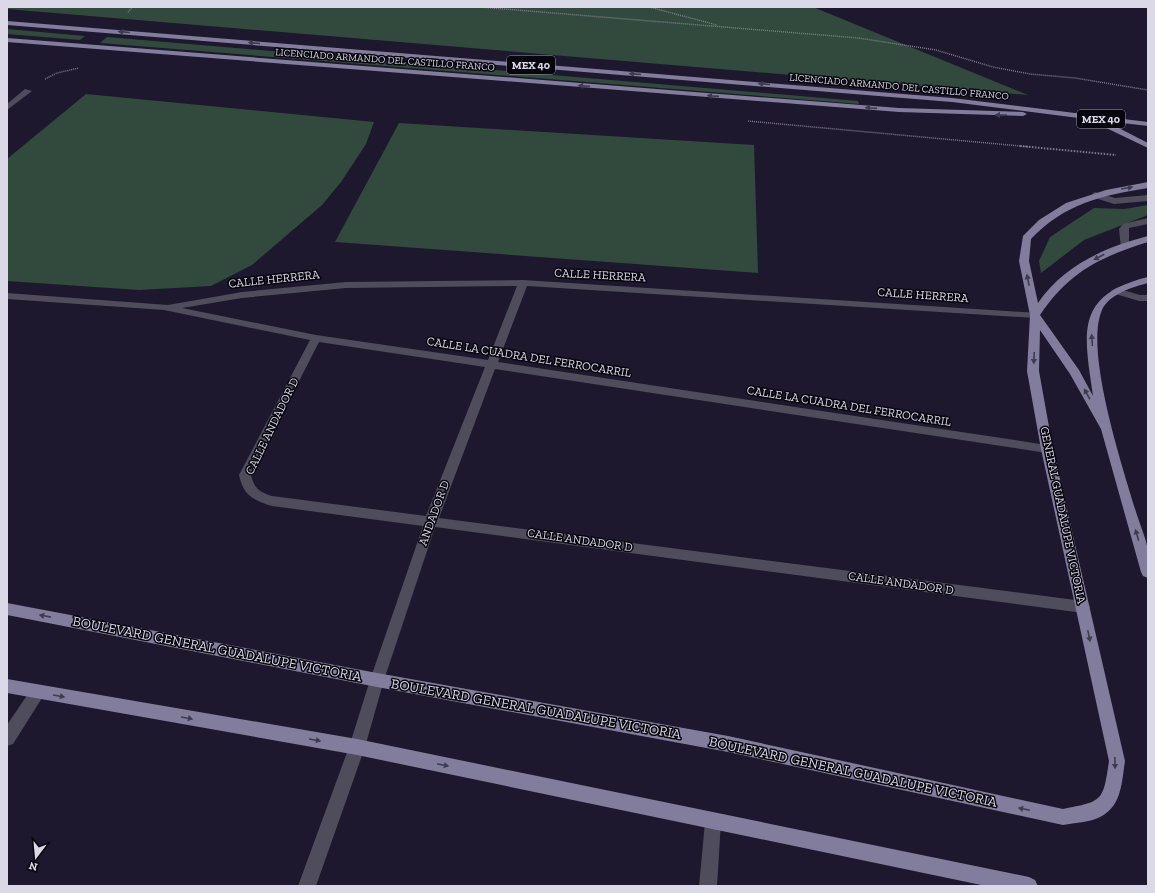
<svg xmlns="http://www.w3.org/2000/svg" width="1155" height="893" font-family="'Zilla Slab',serif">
	<rect width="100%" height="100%" fill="#1d182d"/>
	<!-- green -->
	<g fill="#314a3d">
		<path d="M7 7H813L1028 95 7 9Z"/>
		<path d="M7 29 85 36 80 40 7 34Z"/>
		<path d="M107 37 858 101 859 104 100 43Z"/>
		<path d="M86 94 374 122 366 144 341 182 322 205 252 265 211 286 139 290 7 281V159Z"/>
		<path d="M399 123 754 145 758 273 335 242Z"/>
		<path d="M1148 205V215L1084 240 1041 273 1039 261 1050 237 1094 208 1124 209Z"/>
	</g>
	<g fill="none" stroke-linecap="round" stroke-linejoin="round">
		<!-- path-far1 -->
		<g stroke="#7f7c8e" stroke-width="1.5" stroke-dasharray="1 1" stroke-linecap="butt">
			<path d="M480 7 858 38 936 50 993 67 1030 74 1075 78 1148 90"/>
			<path d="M649 7 717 25"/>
			<path d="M128 12 133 7"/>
			<path d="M45 79 57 73 79 68"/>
			<path d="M748 121 1031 147"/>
		</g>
		<!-- path -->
		<path stroke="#7f7c8e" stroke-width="2" stroke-dasharray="1.5 1.5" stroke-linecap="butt" d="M1020 146 1116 155"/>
		<!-- minor -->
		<g fill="#4f4c5c" fill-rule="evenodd">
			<path d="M25 89 32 91 7 110V104Z"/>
			<path d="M1095 192 1115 198 1148 195V201L1114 204 1092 197 1091 195Z"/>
			<path d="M1148 218V224L1129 228V246L1124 249 1121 248 1119 229 1123 224Z"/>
			<path d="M523 280 1039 313 1040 315 1035 318 527 286 498 362 1047 445 1051 446 1053 449 1051 452 1047 453 495 369 439 518 1083 601 1088 603 1090 607 1088 611 1083 613 435 527 384 680 365 747 316 886H298L349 747 370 680 423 526 272 506C253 500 243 495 239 475L310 340 164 310 7 299V293L168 305 242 292 346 282ZM517 286 488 360 316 335 182 308 242 298 346 288ZM319 342 485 367 426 516 272 496C259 492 254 488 251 475Z"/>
			<path d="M1116 288 1140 295H1148V301H1139L1112 293 1111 291Z"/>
			<path d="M37 686 42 688 45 693 42 698 13 744 7 746V725L32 688Z"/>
			<path d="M713 814 719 816 721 822 717 886H699L705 822 707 816Z"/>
		</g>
		<!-- major -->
		<g fill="#837d9d" fill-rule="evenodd">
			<path d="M7 21 952 98 1148 122V126L1105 121 1148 143V148L1100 125 1099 123 1102 121 952 102 7 25Z"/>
			<path d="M7 38 899 108 1023 112 1027 114 1023 116 899 112 7 42Z"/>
			<path d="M1148 182V188C1100 196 1066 203 1031 239L1029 261 1038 303C1063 266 1105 247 1148 236V242C1100 257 1069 272 1040 315L1079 370 1093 396C1084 333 1074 295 1148 277V283C1133 287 1109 294 1102 310 1084 351 1123 468 1136 512 1140 525 1146 538 1148 550 1149 559 1148 569 1148 578L1143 576 1141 572 1101 429 1070 374 1040 330 1039 371 1053 449 1125 761C1122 780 1122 805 1102 816 1092 822 1075 823 1063 825L728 752 377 687 7 615V603L377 673 728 736 1063 809C1103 801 1103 802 1109 761L1041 449 1027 371 1030 315 1019 261 1023 236 1039 220 1066 203 1106 190Z"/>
			<path d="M7 679 357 739 1029 877 1035 880 1038 886H986L357 755 7 693Z"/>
		</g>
	</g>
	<!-- one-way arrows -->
	<defs><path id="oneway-solid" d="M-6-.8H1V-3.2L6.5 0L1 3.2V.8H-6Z"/></defs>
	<g fill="#3f3b4e">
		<use href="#oneway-solid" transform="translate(124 32) rotate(-175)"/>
		<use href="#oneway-solid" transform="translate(254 43) rotate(-175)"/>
		<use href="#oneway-solid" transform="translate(635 74) rotate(-175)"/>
		<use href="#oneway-solid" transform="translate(764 84) rotate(-175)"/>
		<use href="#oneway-solid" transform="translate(584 86) rotate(-176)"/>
		<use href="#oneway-solid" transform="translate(713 96) rotate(-176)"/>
		<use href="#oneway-solid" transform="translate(871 108) rotate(-176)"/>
		<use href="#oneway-solid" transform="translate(1001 115) rotate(-179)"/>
		<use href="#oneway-solid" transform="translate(1127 188) rotate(-10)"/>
		<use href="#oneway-solid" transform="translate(1099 257) rotate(152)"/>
		<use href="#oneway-solid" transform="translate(1028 280) rotate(-101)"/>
		<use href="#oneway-solid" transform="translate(1092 340) rotate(-94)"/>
		<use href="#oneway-solid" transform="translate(1034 358) rotate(92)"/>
		<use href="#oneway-solid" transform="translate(1087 394) rotate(-119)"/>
		<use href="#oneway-solid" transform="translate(1137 535) rotate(-106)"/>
		<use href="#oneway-solid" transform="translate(45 616) rotate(-169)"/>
		<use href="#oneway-solid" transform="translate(1089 636) rotate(78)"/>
		<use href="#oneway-solid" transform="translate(59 696) rotate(10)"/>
		<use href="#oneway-solid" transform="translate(187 718) rotate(10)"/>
		<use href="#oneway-solid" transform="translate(315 740) rotate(10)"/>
		<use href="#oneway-solid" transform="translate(1115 763) rotate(89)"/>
		<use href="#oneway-solid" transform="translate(443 765) rotate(12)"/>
		<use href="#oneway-solid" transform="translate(1024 809) rotate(-168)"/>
	</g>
	<g text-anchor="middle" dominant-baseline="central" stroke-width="3" stroke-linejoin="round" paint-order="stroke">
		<!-- far-street labels -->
		<g font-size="10" fill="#dbd9e8" stroke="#07050d">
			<text transform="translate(385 60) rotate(4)">LICENCIADO ARMANDO DEL CASTILLO FRANCO</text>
			<text transform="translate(899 87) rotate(5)">LICENCIADO ARMANDO DEL CASTILLO FRANCO</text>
		</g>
		<!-- shield labels -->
		<g fill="#07050d" stroke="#9b99a6" stroke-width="1">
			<rect x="507" y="56" width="48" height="18" rx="3"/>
			<rect x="1077" y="110" width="48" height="18" rx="3"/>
		</g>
		<g font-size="11" font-weight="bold" fill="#dbd9e8">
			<text x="531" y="65">MEX 40</text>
			<text x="1101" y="119">MEX 40</text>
		</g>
		<!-- street labels -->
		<g font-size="12" fill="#dbd9e8" stroke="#07050d">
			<text transform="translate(600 275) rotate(3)">CALLE HERRERA</text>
			<text transform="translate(274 279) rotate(-6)">CALLE HERRERA</text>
			<text transform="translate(923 295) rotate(4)">CALLE HERRERA</text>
			<text transform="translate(529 357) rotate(9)">CALLE LA CUADRA DEL FERROCARRIL</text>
			<text transform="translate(849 406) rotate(9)">CALLE LA CUADRA DEL FERROCARRIL</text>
			<text transform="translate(272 426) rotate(-64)">CALLE ANDADOR D</text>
			<text transform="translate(434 513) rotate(-70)">ANDADOR D</text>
			<text transform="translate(1063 515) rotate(78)">GENERAL GUADALUPE VICTORIA</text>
			<text transform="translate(580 540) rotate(8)">CALLE ANDADOR D</text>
			<text transform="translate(901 583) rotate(8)">CALLE ANDADOR D</text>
		</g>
		<!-- near-street labels -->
		<g font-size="14" fill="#dbd9e8" stroke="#07050d">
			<text transform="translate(217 649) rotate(11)">BOULEVARD GENERAL GUADALUPE VICTORIA</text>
			<text transform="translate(536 709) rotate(10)">BOULEVARD GENERAL GUADALUPE VICTORIA</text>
			<text transform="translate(853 772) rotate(12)">BOULEVARD GENERAL GUADALUPE VICTORIA</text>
		</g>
	</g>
	<!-- border -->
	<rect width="1155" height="893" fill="none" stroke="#dbd9e8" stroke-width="16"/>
	<!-- north arrow -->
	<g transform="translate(36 857) rotate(196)" stroke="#07050d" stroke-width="3" paint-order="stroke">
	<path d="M0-3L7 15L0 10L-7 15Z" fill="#dbd9e8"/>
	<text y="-6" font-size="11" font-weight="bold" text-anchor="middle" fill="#dbd9e8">N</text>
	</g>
</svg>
